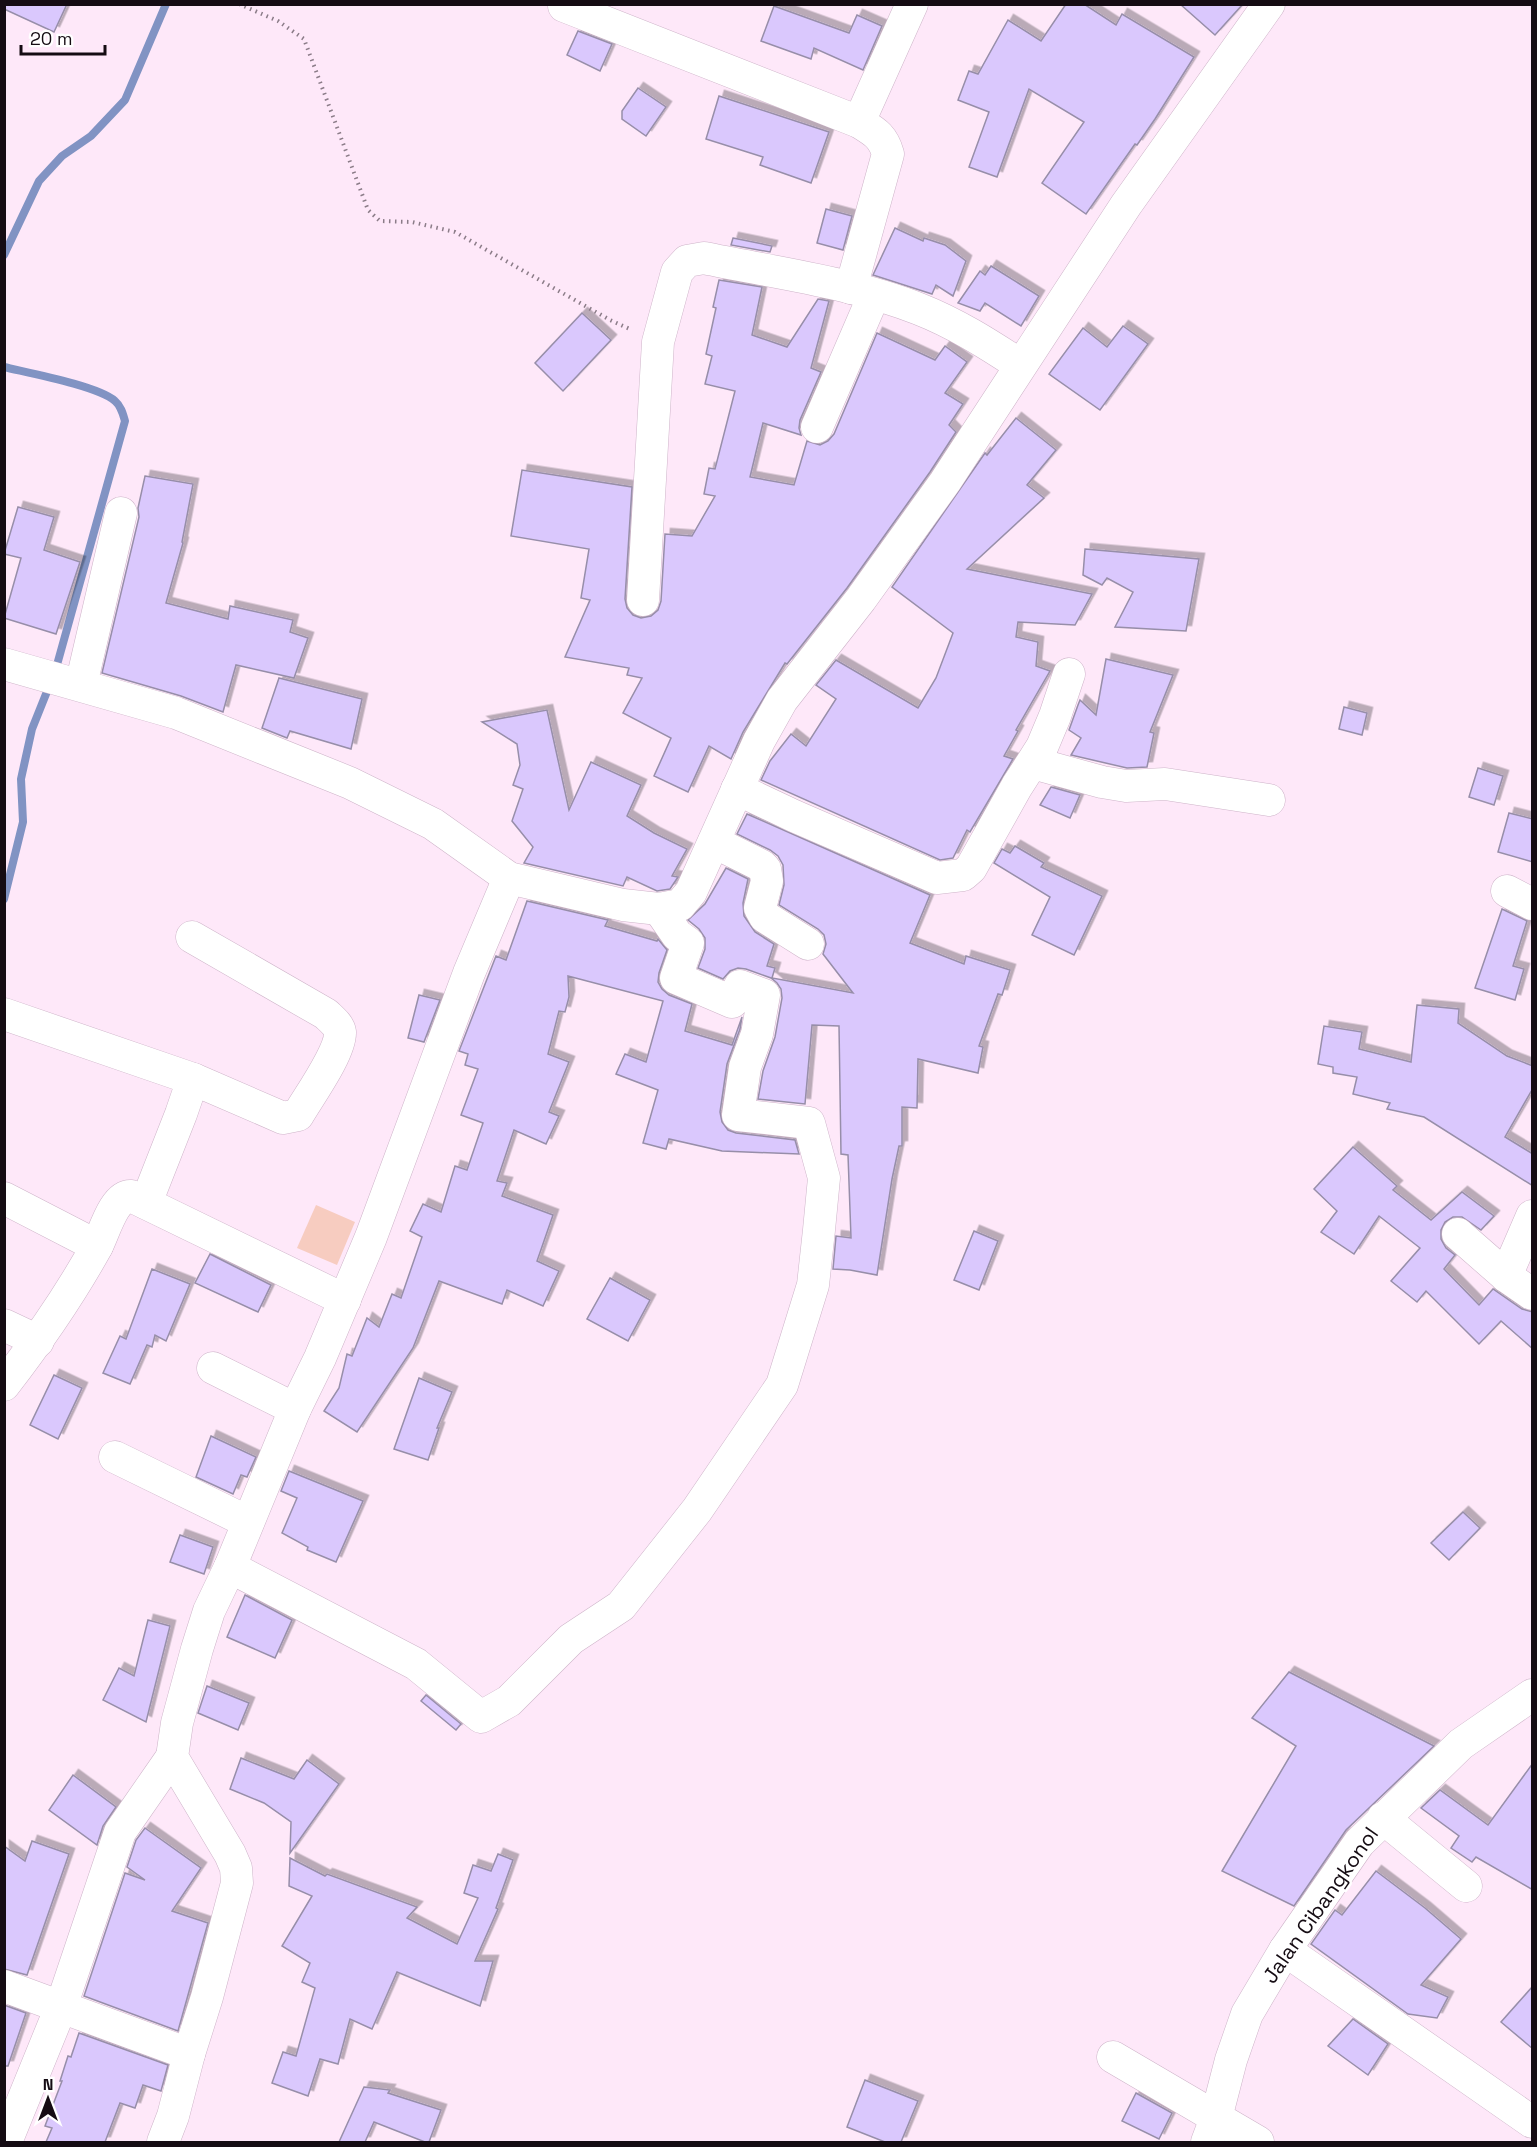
<svg xmlns="http://www.w3.org/2000/svg" width="1537" height="2147" font-family="'Space Grotesk',sans-serif">
	<defs>
		<filter id="shadow"><feDropShadow dx="5.5" dy="-5.5" stdDeviation="0" flood-color="#0004"/></filter>
	</defs>
	<rect width="100%" height="100%" fill="#fee8f9"/>
	<!-- green -->
	<path fill="#f7ccc0" d="M316 1205 355 1222 337 1265 297 1248Z"/>
	<g fill="none" stroke-linecap="round" stroke-linejoin="round">
		<!-- stream -->
		<g stroke="#8193c3" stroke-width="8">
			<path d="M4 255 39 181 62 156 91 136 125 100 166 4"/>
			<path d="M4 367C29 373 98 386 115 401 121 406 123 414 125 421L55 672"/>
			<path d="M4 899 23 822 21 779 32 729 50 684"/>
		</g>
	</g>
	<!-- building -->
	<g fill="#dac8fd" stroke="#978ea9" stroke-width="1.5" filter="url(#shadow)">
		<path d="M4 4H67L54 32 4 9Z"/>
		<path d="M1066 4H1084L1116 25 1122 14 1194 57 1155 119 1137 145 1135 144 1086 214 1042 183 1084 122 1029 89 997 177 969 167 989 112 958 100 969 71 978 74 1008 20 1041 41Z"/>
		<path d="M1180 4H1243L1215 35Z"/>
		<path d="M774 6 849 33 857 15 882 26 863 70 814 48 811 59 761 41Z"/>
		<path d="M578 31 612 44 600 71 567 55Z"/>
		<path d="M638 88 666 107 646 136 622 119V111Z"/>
		<path d="M719 96 829 132 811 183 760 165 763 157 706 139Z"/>
		<path d="M826 209 852 216 843 250 817 243Z"/>
		<path d="M895 228 923 241 924 238 945 245 966 261 953 296 936 285 932 294 873 275Z"/>
		<path d="M733 238 772 246 770 252 731 245Z"/>
		<path d="M991 266 1039 296 1021 326 985 303 980 311 958 303 980 271 985 275Z"/>
		<path d="M719 280 762 287 752 335 787 347 818 299 829 301 811 368 821 372 800 420 799 428 801 435 763 423 750 477 794 485 807 441 820 445 828 441 834 434 877 333 935 360 945 346 967 362 945 393 963 404 949 425 956 432 930 472 847 588 787 664 785 663 743 732 731 759 709 746 688 792 654 776 671 738 623 713 642 678 627 675 629 668 565 657 590 600 581 598 589 549 511 536 522 470 632 487 625 599 627 608 633 615 641 618 651 616 658 610 661 601 665 534 692 536 715 496 704 494 709 468 715 469 735 391 705 384 712 356 706 354 716 308 713 307Z"/>
		<path d="M582 313 611 340 563 391 535 363Z"/>
		<path d="M1123 326 1148 344 1100 410 1049 374 1083 328 1107 347Z"/>
		<path d="M1016 418 1056 450 1027 485 1044 498 967 569 1092 594 1075 625 1018 622 1016 637 1038 642 1036 666 1050 671 1016 730 1018 731 1004 756 1013 759 970 832 967 830 953 858 940 860 761 780 770 761 791 734 806 746 836 699 816 685 836 660 918 708 936 678 953 633 892 587 985 453 987 455Z"/>
		<path d="M145 476 193 484 182 542 183 543 166 603 228 619 230 606 293 620 290 632 308 638 294 678 236 665 223 712 181 696 102 673 139 517 138 508Z"/>
		<path d="M18 507 54 517 44 550 80 562 56 634 4 618 21 558 4 554Z"/>
		<path d="M1085 549 1199 559 1186 631 1115 627 1133 592 1107 578 1102 585 1083 575Z"/>
		<path d="M1106 659 1173 675 1150 732 1154 733 1147 767 1127 768 1071 755 1081 738 1069 730 1078 705 1080 700 1096 715Z"/>
		<path d="M279 678 362 699 351 749 290 731 287 738 262 728Z"/>
		<path d="M1344 707 1367 713 1362 735 1339 729Z"/>
		<path d="M547 710 569 810 591 762 641 785 627 816 654 833 687 849 672 876 678 877 670 889 657 891 627 877 623 886 524 863 533 847 512 821 523 789 513 785 520 765 517 744 482 722Z"/>
		<path d="M1478 768 1503 776 1494 805 1469 797Z"/>
		<path d="M1051 787 1080 795 1070 818 1040 805Z"/>
		<path d="M1509 813 1533 819V862L1498 852Z"/>
		<path d="M747 814 930 895 910 943 964 964 966 956 1010 970 1002 995 998 994 979 1046 983 1047 978 1073 918 1059 917 1108 902 1107V1146H899L892 1179 877 1275 850 1270 833 1269 836 1236 851 1238 848 1155 841 1154 839 1026 812 1025 805 1104 758 1099 763 1071 775 1037 782 998 781 989 777 983 771 978 746 969 738 968 730 971 723 979 698 968 705 949V938L699 929 688 920 705 904 726 868 748 879 743 903 744 916 755 932 774 944 767 966 775 968 772 978 853 993 823 954 826 944 824 935 818 929 779 905 784 885 783 865 778 856 770 850 737 834Z"/>
		<path d="M1015 846 1044 863 1041 867 1102 896 1074 955 1032 935 1050 897 994 863 1002 849 1010 853Z"/>
		<path d="M527 901 608 920 605 926 657 941 658 939 667 950 659 973 658 982 662 989 669 995 692 1004 685 1031 732 1045 742 1017 740 1029 727 1064 720 1112 722 1122 728 1130 736 1133 795 1140 799 1154 722 1151 669 1139 666 1149 643 1143 658 1090 616 1074 625 1054 646 1062 663 1001 568 976 569 997 565 1012 559 1011 548 1054 569 1062 549 1112 559 1116 546 1144 514 1130 497 1181 507 1183 502 1196 553 1215 537 1261 559 1271 543 1306 507 1290 502 1304 439 1281 413 1348 357 1432 324 1411 339 1388 347 1354 352 1356 367 1318 379 1327 392 1294 401 1298 422 1237 410 1231 423 1204 441 1212 455 1166 467 1170 483 1123 461 1115 478 1069 465 1065 468 1054 459 1051 496 956 506 960Z"/>
		<path d="M1502 909 1527 921 1513 966 1524 969 1515 1000 1475 988Z"/>
		<path d="M419 995 440 1000 424 1042 408 1038Z"/>
		<path d="M1417 1005 1459 1009 1458 1023 1507 1056 1533 1066V1088L1505 1137 1533 1154V1186L1424 1117 1387 1109 1390 1103 1353 1094 1357 1077 1333 1073V1067L1318 1064 1324 1026 1362 1032 1359 1049 1411 1062Z"/>
		<path d="M1353 1147 1397 1186 1393 1190 1431 1220 1462 1192 1494 1216 1481 1230 1462 1217H1453L1445 1222 1441 1230V1239L1446 1248 1455 1255 1444 1269 1479 1305 1493 1289 1522 1309 1533 1312V1349L1501 1321 1479 1344 1426 1291 1417 1302 1391 1281 1420 1248 1379 1216 1354 1254 1321 1232 1337 1211 1314 1189Z"/>
		<path d="M974 1231 998 1241 979 1290 954 1280Z"/>
		<path d="M210 1254 271 1285 258 1312 195 1283Z"/>
		<path d="M152 1269 190 1284 166 1341 155 1335 152 1347 147 1345 130 1384 103 1373 120 1336 126 1339Z"/>
		<path d="M610 1278 650 1300 628 1341 587 1319Z"/>
		<path d="M54 1375 82 1388 58 1439 30 1425Z"/>
		<path d="M419 1378 452 1392 437 1428H439L428 1460 394 1449Z"/>
		<path d="M211 1436 256 1457 247 1477 241 1475 233 1494 196 1477Z"/>
		<path d="M289 1471 363 1501 336 1562 307 1550 308 1547 282 1533 297 1498 281 1491Z"/>
		<path d="M1463 1512 1480 1528 1449 1560 1431 1543Z"/>
		<path d="M180 1535 213 1547 204 1574 170 1562Z"/>
		<path d="M245 1595 292 1620 275 1658 227 1637Z"/>
		<path d="M148 1620 170 1626 146 1722 103 1700 119 1668 134 1676Z"/>
		<path d="M1289 1672 1434 1746 1346 1830 1294 1906 1222 1871 1296 1746 1252 1718Z"/>
		<path d="M207 1686 249 1703 238 1730 198 1713Z"/>
		<path d="M426 1695 461 1724 456 1730 421 1701Z"/>
		<path d="M241 1758 294 1779 307 1760 339 1784 290 1853 291 1822 264 1803 230 1789Z"/>
		<path d="M1533 1763V1890L1476 1857 1472 1862 1451 1848 1459 1836 1421 1808 1440 1790 1488 1825Z"/>
		<path d="M73 1775 116 1807 103 1826 97 1845 49 1810Z"/>
		<path d="M145 1828 201 1868 172 1911 208 1923 178 2031 84 1996 125 1873 145 1880 127 1867 136 1840Z"/>
		<path d="M32 1841 69 1854 27 1975 4 1969V1846L25 1861Z"/>
		<path d="M498 1854 513 1860 496 1908 498 1909 475 1961H493L480 2006 397 1972 372 2029 350 2019 338 2064 320 2059 308 2096 272 2083 283 2052 296 2056 315 1988 302 1982 310 1963 282 1946 312 1896 289 1886 290 1858 325 1876 327 1874 417 1907 407 1918 457 1944 478 1898 464 1893 473 1865 491 1871Z"/>
		<path d="M1376 1871 1425 1908 1461 1939 1421 1985 1448 1997 1437 2018 1408 2014 1311 1944 1335 1910 1342 1915Z"/>
		<path d="M1533 1986V2049L1501 2022Z"/>
		<path d="M4 2005 26 2013 8 2066H4Z"/>
		<path d="M1353 2019 1388 2044 1368 2075 1328 2046Z"/>
		<path d="M79 2033 168 2065 161 2091 143 2085 135 2108 120 2103 105 2142H46L52 2128 45 2126 62 2081H60L68 2056 71 2057Z"/>
		<path d="M865 2080 918 2101 901 2142H885L847 2127Z"/>
		<path d="M364 2087 390 2090 388 2093 441 2110 429 2142H425L374 2122 365 2142H339Z"/>
		<path d="M1136 2093 1172 2113 1159 2139 1122 2121Z"/>
	</g>
	<g fill="none" stroke-linecap="round" stroke-linejoin="round">
		<!-- minor casing -->
		<g stroke="#ceb4c9" stroke-width="33">
			<g id="minor">
				<path d="M564 6 859 122C875 132 883 136 888 154L851 288"/>
				<path d="M859 122 912 4"/>
				<path d="M817 427 874 295"/>
				<path d="M643 600 658 342 677 272 687 261 704 258C772 272 855 283 919 309 955 323 988 344 1020 365"/>
				<path d="M4 664 176 713 350 783 433 824 509 878 623 905 659 909 680 905 691 892 759 741 782 700 861 599 945 482 1126 205 1269 4"/>
				<path d="M81 685 121 513"/>
				<path d="M1033 763 1102 782 1126 786 1165 784 1269 800"/>
				<path d="M737 789 794 816 937 878 963 875 971 868 1017 786 1042 747 1055 716 1069 674"/>
				<path d="M714 842 762 866 765 869 767 881 760 908 765 917 808 944"/>
				<path d="M1507 891 1532 904"/>
				<path d="M4 1014 193 1079"/>
				<path d="M4 1198 97 1246"/>
				<path d="M146 1203 181 1114 193 1079 283 1118 298 1115C309 1096 341 1052 340 1032 339 1025 331 1019 326 1014L192 937"/>
				<path d="M1458 1234 1506 1276 1532 1294"/>
				<path d="M1506 1276 1532 1216"/>
				<path d="M4 1325 38 1341"/>
				<path d="M213 1368 295 1409"/>
				<path d="M4 1385C38 1341 70 1295 97 1246 104 1233 114 1195 131 1196L345 1300"/>
				<path d="M115 1457 248 1522"/>
				<path d="M230 1567 416 1664 481 1717 509 1701 571 1639 621 1606 697 1510 782 1385 813 1285 819 1230 824 1178 809 1123 738 1115 745 1067 757 1034 764 995 740 986 732 1002 676 978 688 943 677 935 659 909"/>
				<path d="M1383 1818 1466 1886"/>
				<path d="M1285 1950 1532 2122"/>
				<path d="M4 1986 189 2054"/>
				<path d="M1113 2057 1258 2142"/>
				<path d="M6 2142 61 2007 120 1832 172 1757"/>
				<path d="M163 2142 173 2116 189 2054 207 1997 237 1883 236 1868 230 1854 172 1757 177 1723 197 1649 209 1611 230 1567 295 1409 320 1358 371 1237 469 973 509 878"/>
				<path d="M1207 2142 1216 2118 1231 2060 1247 2014 1285 1950 1359 1843 1461 1744 1532 1695"/>
			</g>
		</g>
		<!-- path -->
		<path stroke="#8b7c88" stroke-width="4" stroke-dasharray="1.5 4.5" stroke-linecap="butt" d="M239 4 278 21 304 39 368 210 380 221 412 222 455 232 610 320 632 330"/>
		<!-- minor -->
		<use href="#minor" stroke="#fff" stroke-width="32"/>
	</g>
	<g text-anchor="middle" dominant-baseline="central" stroke-width="5" stroke-linejoin="round" paint-order="stroke">
		<!-- street labels -->
		<g font-size="21" fill="#150c13" stroke="#fff">
			<text transform="translate(1320 1905) rotate(-55)">Jalan Cibangkonol</text>
		</g>
	</g>
	<!-- border -->
	<rect width="1537" height="2147" fill="none" stroke="#150c13" stroke-width="12"/>
	<!-- north arrow -->
	<g transform="translate(48 2099)" stroke="#ffffff" stroke-width="4.5" paint-order="stroke">
	<path d="M0-4.5L10 22L0 15L-10 22Z" fill="#150c13"/>
	<text y="-9" font-size="16" font-weight="bold" text-anchor="middle" fill="#150c13">N</text>
	</g>
	<!-- scale -->
	<path d="M21 45v9h84v-9" fill="none" stroke="#150c13" stroke-width="3"/>
	<text x="30" y="45" font-size="18" fill="#150c13" stroke="#ffffff" stroke-width="4.5" paint-order="stroke">20 m</text>
</svg>
